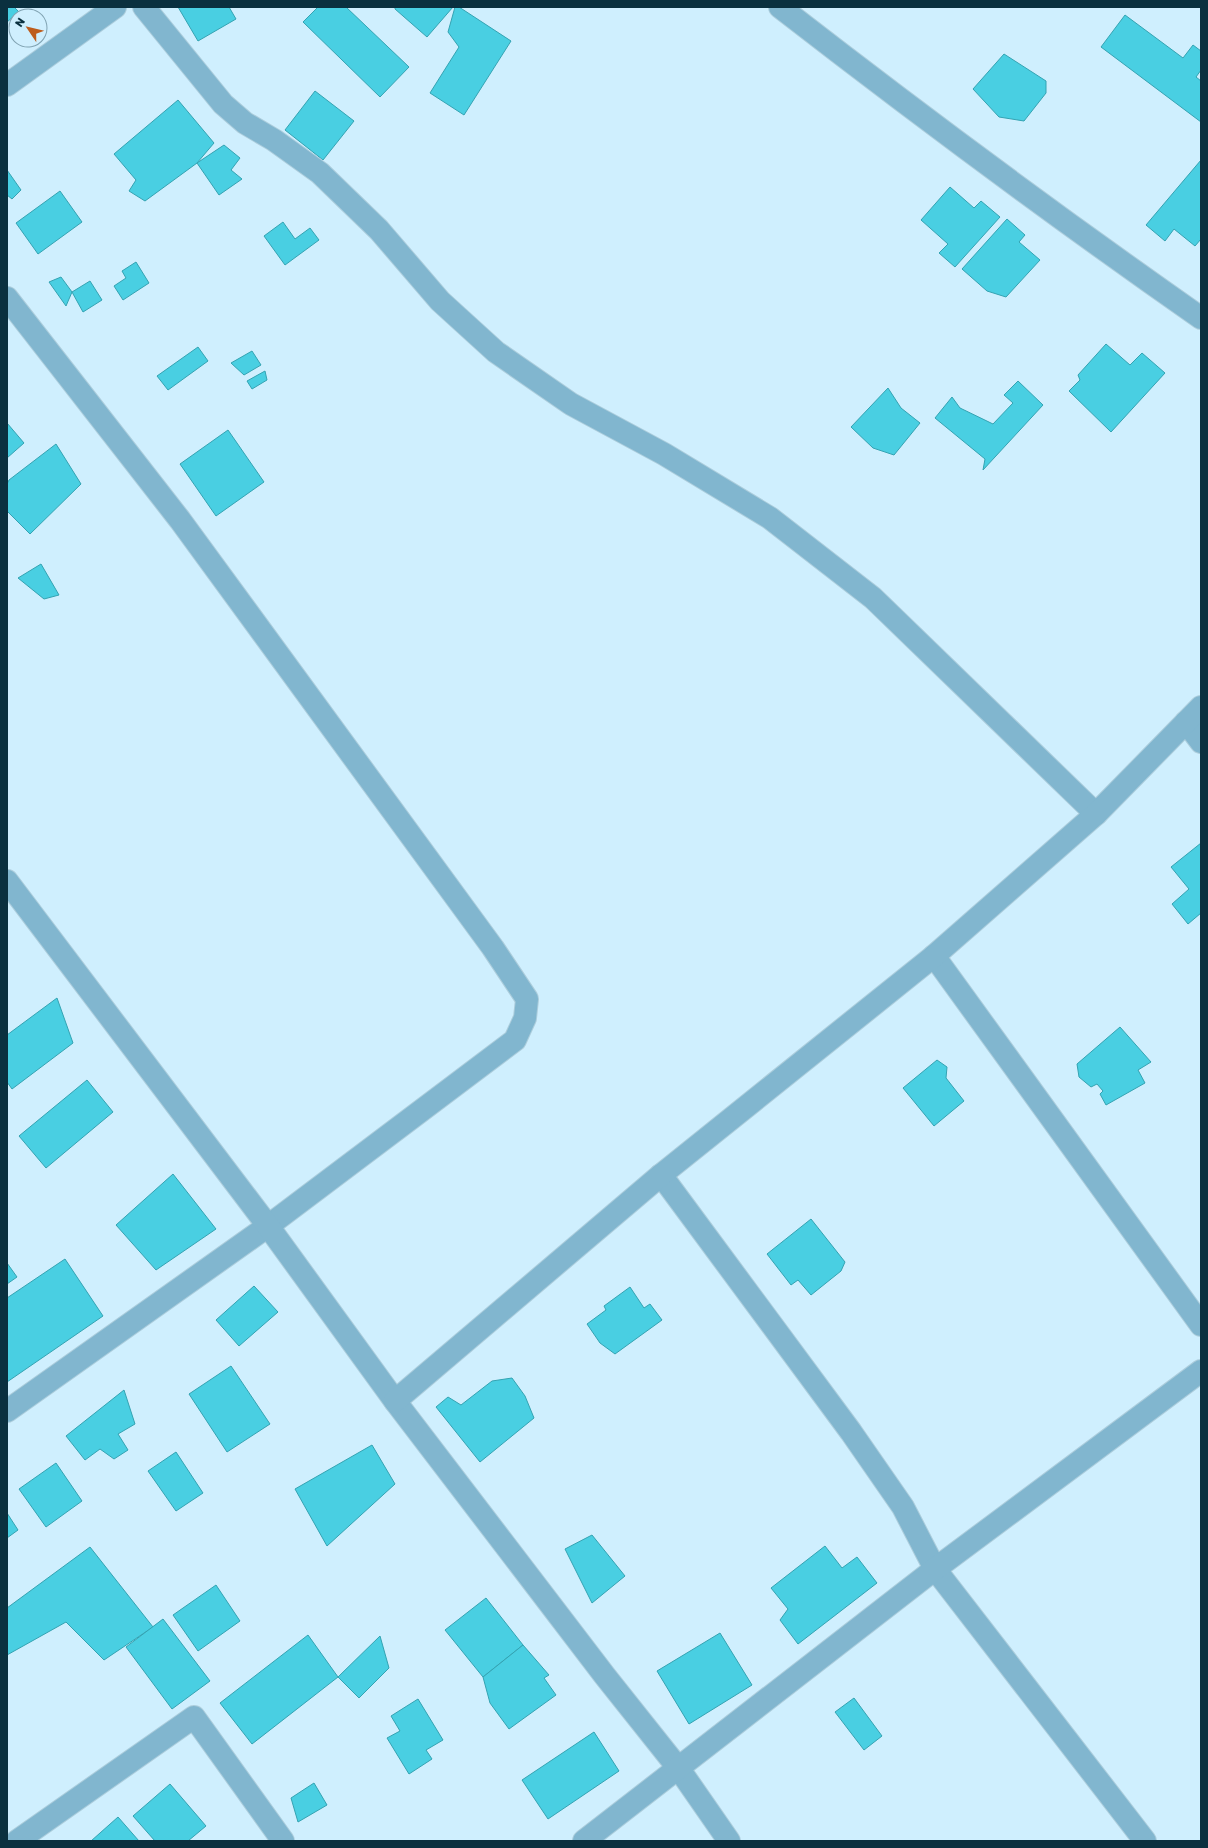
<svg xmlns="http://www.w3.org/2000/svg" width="1208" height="1848" font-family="'Golos Text',sans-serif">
	<rect width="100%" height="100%" fill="#cfeffe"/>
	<!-- building -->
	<g fill="#49cfe2" stroke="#34a3b2">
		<path d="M7 7H14L19 12 7 22Z"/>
		<path d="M178 7H229L236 19 198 41Z"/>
		<path d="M318 7H346L409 67 380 97 303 22Z"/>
		<path d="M395 7H453L427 37 395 9Z"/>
		<path d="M455 7H459L511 41 464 115 430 93 459 47 448 32Z"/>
		<path d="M1125 15 1183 58 1193 45 1201 51V70L1196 77 1201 81V122L1101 47Z"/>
		<path d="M1004 54 1046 81V93L1024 121 999 117 973 89Z"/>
		<path d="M315 91 354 121 323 160 285 130Z"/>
		<path d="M178 100 214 143 197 163 145 201 129 191 136 180 114 154Z"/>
		<path d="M224 145 240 158 231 170 242 179 219 195 197 163Z"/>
		<path d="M1201 160V239L1195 246 1174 229 1165 241 1146 225Z"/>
		<path d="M7 170 21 190 12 199 7 195Z"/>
		<path d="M950 187 974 208 981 201 1000 217 955 267 939 253 948 244 921 220Z"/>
		<path d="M60 191 82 222 38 254 16 223Z"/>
		<path d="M1007 219 1025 235 1019 242 1040 260 1006 297 987 291 962 269Z"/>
		<path d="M283 222 295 239 310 228 319 240 285 265 264 236Z"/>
		<path d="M136 262 149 283 123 300 114 286 126 278 122 271Z"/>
		<path d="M61 277 72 292 66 306 49 282Z"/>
		<path d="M90 281 102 300 83 312 72 292Z"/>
		<path d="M1106 344 1130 365 1142 353 1165 373 1111 432 1069 391 1080 380 1078 375Z"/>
		<path d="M198 347 208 361 168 390 157 376Z"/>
		<path d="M252 351 261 365 244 375 231 363Z"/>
		<path d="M265 371 267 380 252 389 247 381Z"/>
		<path d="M1018 381 1043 405 983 470 985 459 935 418 952 397 960 408 993 424 1013 403 1004 395Z"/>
		<path d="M888 388 901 408 920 423 894 455 873 448 851 427Z"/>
		<path d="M7 423 24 443 7 458Z"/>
		<path d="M228 430 264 482 216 516 180 464Z"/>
		<path d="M56 444 81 484 30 534 7 511V484L9 480Z"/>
		<path d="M41 564 59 595 44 599 18 578Z"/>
		<path d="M1201 843V913L1188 924 1172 904 1189 889 1171 867Z"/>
		<path d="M57 998 73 1043 12 1089 7 1082V1035Z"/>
		<path d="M1120 1027 1151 1062 1138 1070 1145 1083 1106 1105 1100 1094 1103 1091 1097 1084 1091 1087 1079 1077 1077 1064Z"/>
		<path d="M937 1060 947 1067 946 1078 964 1101 934 1126 903 1088Z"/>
		<path d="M87 1080 113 1112 46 1168 19 1136Z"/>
		<path d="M173 1174 216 1229 156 1270 116 1225Z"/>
		<path d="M811 1219 845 1262 841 1271 811 1295 798 1280 791 1285 767 1254Z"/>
		<path d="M65 1259 103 1316 7 1382V1298Z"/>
		<path d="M7 1263 17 1277 7 1284Z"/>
		<path d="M254 1286 278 1312 239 1346 216 1320Z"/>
		<path d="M630 1287 644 1308 650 1304 662 1320 615 1354 600 1343 587 1324 606 1310 604 1306Z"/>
		<path d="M231 1366 270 1424 227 1452 189 1394Z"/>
		<path d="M512 1378 525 1396 534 1418 480 1462 436 1407 448 1397 461 1405 492 1381Z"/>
		<path d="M124 1390 135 1424 118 1434 128 1450 114 1459 100 1449 85 1460 66 1436Z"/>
		<path d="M372 1445 395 1484 327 1546 295 1489Z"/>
		<path d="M176 1452 203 1493 176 1511 148 1471Z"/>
		<path d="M56 1463 82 1501 46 1527 19 1489Z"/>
		<path d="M7 1513 18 1530 7 1538Z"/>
		<path d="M592 1535 625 1576 592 1603 565 1549Z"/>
		<path d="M825 1546 842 1568 857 1557 877 1583 798 1644 780 1620 788 1609 771 1588Z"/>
		<path d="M90 1547 153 1627 104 1660 66 1622 7 1655V1608Z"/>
		<path d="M216 1585 240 1621 198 1651 173 1615Z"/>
		<path d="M486 1598 523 1645 483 1677 445 1630Z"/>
		<path d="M163 1619 210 1681 172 1709 126 1647Z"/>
		<path d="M720 1633 752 1685 689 1724 657 1671Z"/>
		<path d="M308 1635 338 1677 252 1744 220 1703Z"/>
		<path d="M380 1636 389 1668 359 1698 338 1677Z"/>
		<path d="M523 1645 549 1675 544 1678 556 1695 509 1729 490 1703 483 1677Z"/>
		<path d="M854 1698 882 1736 864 1750 835 1712Z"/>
		<path d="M418 1699 443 1740 426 1750 432 1759 409 1774 387 1738 400 1731 391 1716Z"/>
		<path d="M594 1732 619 1771 548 1819 522 1780Z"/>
		<path d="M314 1783 327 1805 298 1822 291 1798Z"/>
		<path d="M170 1784 206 1826 188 1841H155L133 1816Z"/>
		<path d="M118 1817 139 1841H91Z"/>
	</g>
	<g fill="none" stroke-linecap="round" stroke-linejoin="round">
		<!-- minor casing -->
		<g stroke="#accddc" stroke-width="24">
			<g id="minor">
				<path d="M144 7 223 104 245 123 274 140 320 173 379 230 440 301 496 352 571 404 664 454 770 518 873 598 1096 814"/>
				<path d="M780 7C918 114 1058 218 1201 318"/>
				<path d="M7 85 115 7"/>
				<path d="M7 298 180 520 493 948 527 999 525 1018 515 1040 268 1226 7 1411"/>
				<path d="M1186 722 1201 742"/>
				<path d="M7 881 268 1226 395 1401 605 1676 679 1769 729 1841"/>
				<path d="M934 956 1201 1325"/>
				<path d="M661 1175 851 1432 903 1507 935 1569 1145 1841"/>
				<path d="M395 1401 661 1175 934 956 1096 814 1201 707"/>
				<path d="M17 1841 194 1717 283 1841"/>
				<path d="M584 1841 935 1569 1201 1371"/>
			</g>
		</g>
		<!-- minor -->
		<use href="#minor" stroke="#81b6cf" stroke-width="22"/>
	</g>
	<!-- border -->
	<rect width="1208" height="1848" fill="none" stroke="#0a303f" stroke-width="16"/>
	<!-- north arrow -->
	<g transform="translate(28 28) rotate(305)"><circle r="19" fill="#cfeffe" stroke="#80a3b2"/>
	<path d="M0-3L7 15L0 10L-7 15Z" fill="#bd5c1c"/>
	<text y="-6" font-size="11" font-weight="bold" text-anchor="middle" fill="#0a303f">N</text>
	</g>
</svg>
